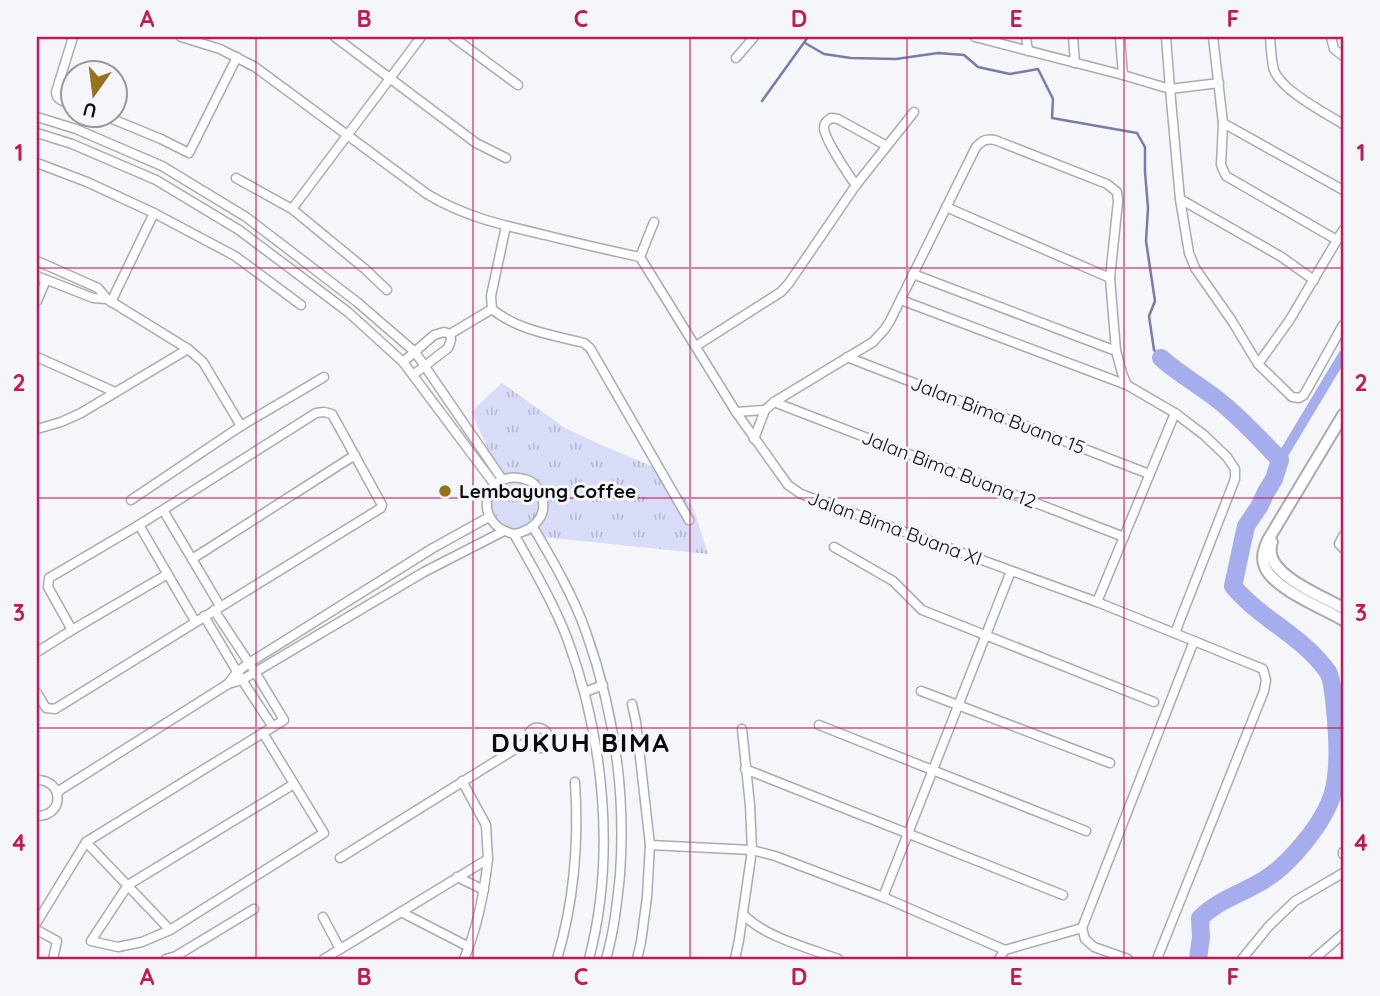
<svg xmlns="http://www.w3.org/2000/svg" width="1380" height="996" font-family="Quicksand,sans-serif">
	<defs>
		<pattern id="grass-tufts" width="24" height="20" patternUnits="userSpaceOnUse" patternTransform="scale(1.75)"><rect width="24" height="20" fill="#d8dcf6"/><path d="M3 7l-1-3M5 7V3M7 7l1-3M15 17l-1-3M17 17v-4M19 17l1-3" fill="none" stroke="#b8bbd2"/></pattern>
	</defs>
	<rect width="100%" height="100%" fill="#f5f6fa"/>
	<!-- grass -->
	<path fill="url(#grass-tufts)" d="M502 383 565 428 606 447 656 468 693 507 708 554 514 534 493 523 487 497 502 479 471 412Z"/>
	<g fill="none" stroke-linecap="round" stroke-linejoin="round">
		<!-- stream -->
		<g stroke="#777caa" stroke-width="2.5">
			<path d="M805 43 824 54 851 58 896 59 938 53 964 55 978 67 1010 74 1038 69 1053 99 1052 118 1137 133 1145 147V172L1148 208 1146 241 1155 301 1149 316 1154 350 1161 358"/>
			<path d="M762 101 808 37"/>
		</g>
		<!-- canal -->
		<path stroke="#a5aded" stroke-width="10" d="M1280 460 1343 355"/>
		<!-- river -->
		<path stroke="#a5aded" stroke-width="18" d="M1161 358C1179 374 1199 385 1218 400 1241 418 1260 439 1280 460L1274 479 1266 492 1259 507 1246 526 1233 586C1260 619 1303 636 1328 672 1334 682 1336 721 1337 735 1338 754 1338 774 1333 793 1324 823 1290 864 1264 880 1243 893 1218 900 1200 918L1201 937 1198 959"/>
		<!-- minor casing -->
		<g stroke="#aaabaf" stroke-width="11">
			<g id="minor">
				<path d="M73 37 56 92C56 101 66 102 74 104"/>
				<path d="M181 37 220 49 255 67 427 194C465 217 502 225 545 235 576 243 608 250 640 257"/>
				<path d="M335 37 476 143 506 158"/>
				<path d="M453 37 518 85"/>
				<path d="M975 37 1123 75 1170 89 1180 199 1189 253 1195 268 1232 321 1258 364 1292 397 1299 398 1304 395 1343 325"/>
				<path d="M1026 37 1028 51"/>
				<path d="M1073 37 1075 63"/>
				<path d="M1120 37 1123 75"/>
				<path d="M1166 37 1170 89 1219 83"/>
				<path d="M1213 37 1223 123 1343 190"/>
				<path d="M1270 37C1271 47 1271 60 1274 70 1281 90 1325 113 1343 124"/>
				<path d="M1331 37 1334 49 1343 56"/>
				<path d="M736 58 754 37"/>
				<path d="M105 116 161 139 189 153 237 57"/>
				<path d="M37 117 76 129 162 166 246 217 357 302 415 352 502 479"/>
				<path d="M1223 123 1221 165 1226 176 1337 240"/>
				<path d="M37 133 72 144 156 180 239 230 348 312 403 362 495 485"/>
				<path d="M37 163 87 182 154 213 111 302"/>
				<path d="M236 178 292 209 365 269 387 290"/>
				<path d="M856 185C849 176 824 138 824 128 824 122 827 121 831 118L838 119 887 146"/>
				<path d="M1180 199 1280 256 1314 280"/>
				<path d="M946 207 1110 278"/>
				<path d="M292 209 421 37"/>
				<path d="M154 213 235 256 301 305"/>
				<path d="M654 222 640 257 736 412 788 485 801 494 1097 602 1194 641 1082 928 1085 939 1094 947 1128 959"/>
				<path d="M506 226 491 296 492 309C517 330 552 335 584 343L590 348 689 520"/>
				<path d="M37 261 98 288 107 299"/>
				<path d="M913 274 1116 351"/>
				<path d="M37 276 93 298 107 299 188 349 203 362 241 426"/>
				<path d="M901 300 1127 385"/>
				<path d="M37 301 46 280"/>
				<path d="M696 346 781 292 789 283 856 185 914 112"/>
				<path d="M37 357 115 392"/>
				<path d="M847 357 1149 474"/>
				<path d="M403 362 434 335 444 332 450 334 492 309"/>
				<path d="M1258 364 1289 321 1343 230"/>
				<path d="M413 375 448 348 451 340 450 334"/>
				<path d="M774 402 1124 537"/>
				<path d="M736 412 765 410"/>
				<path d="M37 429 61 422 81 413 188 349"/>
				<path d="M754 439 765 410 774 402 873 342 884 330 890 321 976 147C982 141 986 138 995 140L1107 184 1117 192 1118 201 1110 278 1116 351 1122 373 1127 385 1175 413 1204 435 1227 457 1235 469V479L1175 633"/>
				<path d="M131 500 241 426 324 377"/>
				<path d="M163 510 220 606"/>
				<path d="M533 527C553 561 573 595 586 632 614 711 626 792 620 875 617 903 614 932 606 959"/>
				<path d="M514 534C532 531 548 517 542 497 539 488 533 481 524 479 484 468 470 524 514 534 533 568 553 602 567 638 604 738 616 856 589 959"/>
				<path d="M1343 536 1339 544 1343 548"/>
				<path d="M834 547 893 581 922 610 1154 702"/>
				<path d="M192 559 355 455"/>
				<path d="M1097 602 1175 413"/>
				<path d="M204 616 242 680 273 727"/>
				<path d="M72 630 48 587 49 578 139 525 195 621"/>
				<path d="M37 652 72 630 166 575"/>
				<path d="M228 684 237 672 249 663 433 548 489 517"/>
				<path d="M921 691 1110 763"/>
				<path d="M585 692 603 685"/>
				<path d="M37 693 46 708 55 709 381 508 382 505 332 414 324 412 316 413 139 525"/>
				<path d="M632 704 636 722 650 845 647 897 641 942 637 959"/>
				<path d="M819 725 1086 831"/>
				<path d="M263 733 324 833 170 930 142 942 118 947 91 941 128 885 294 784"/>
				<path d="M745 769 1063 895"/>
				<path d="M37 780C64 780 65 816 37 816"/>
				<path d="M462 781 486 825 488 859"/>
				<path d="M57 792 228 684 242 680 424 572 504 531"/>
				<path d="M86 842 170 930"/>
				<path d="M650 845 752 850 775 856 883 897 1005 950 1082 928"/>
				<path d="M1343 852V854"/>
				<path d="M340 858 528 741C527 718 555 729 547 743 542 752 533 748 528 741"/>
				<path d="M457 877 484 890"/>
				<path d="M883 897 1011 571"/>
				<path d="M401 912 469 947"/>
				<path d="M743 914C764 937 809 948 838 959"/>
				<path d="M323 917 340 949"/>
				<path d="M37 922 86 842 284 720 255 672 214 610"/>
				<path d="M37 930 57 941 53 959"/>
				<path d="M166 959 176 956 254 909"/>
				<path d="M324 959 488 859C484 894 478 927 464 959"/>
				<path d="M557 959C574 902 579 842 575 782"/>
				<path d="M735 959 739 940 752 850 750 805 742 729"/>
				<path d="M999 959 1005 950"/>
				<path d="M1157 959 1264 691 1266 680 1263 669 1194 641"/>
				<path d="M1242 959 1269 926 1295 901 1343 873"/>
				<path d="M1314 959 1343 934"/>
			</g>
		</g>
		<!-- secondary casing -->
		<g stroke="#aaabaf" stroke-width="14">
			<g id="secondary">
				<path d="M1343 415 1268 540C1264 549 1261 558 1265 567 1274 589 1323 608 1343 620"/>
				<path d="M1272 542C1271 543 1270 553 1271 554 1275 578 1324 597 1343 608"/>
			</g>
		</g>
		<!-- minor -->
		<use href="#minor" stroke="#fff" stroke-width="8"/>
		<!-- secondary -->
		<use href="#secondary" stroke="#fff" stroke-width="10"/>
	</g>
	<!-- grid -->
	<path fill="none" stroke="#c2185b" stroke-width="2" stroke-opacity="0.55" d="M256 37V959M473 37V959M690 37V959M907 37V959M1124 37V959M37 268H1343M37 498H1343M37 728H1343"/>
	<!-- markers -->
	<circle fill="#99711d" stroke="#f5f6fa" stroke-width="2.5" cx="445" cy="491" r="7"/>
	<g text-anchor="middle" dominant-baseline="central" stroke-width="6" stroke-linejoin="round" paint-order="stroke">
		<!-- street labels -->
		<g font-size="19" fill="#0b0b0d" stroke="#f5f6fa">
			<text transform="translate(998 415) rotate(21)">Jalan Bima Buana 15</text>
			<text transform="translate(949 469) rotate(21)">Jalan Bima Buana 12</text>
			<text transform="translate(895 528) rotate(20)">Jalan Bima Buana XI</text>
		</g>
		<!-- poi labels -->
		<g font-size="19" font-weight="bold" fill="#0b0b0d" stroke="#f5f6fa" text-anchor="start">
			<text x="459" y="491">Lembayung Coffee</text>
		</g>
		<!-- district labels -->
		<g font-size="26" font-weight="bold" letter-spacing="2" fill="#0b0b0d" stroke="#f5f6fa">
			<text x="581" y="742">DUKUH BIMA</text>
		</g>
	</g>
	<!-- border -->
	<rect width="1380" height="996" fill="none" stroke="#f5f6fa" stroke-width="77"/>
	<!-- north arrow -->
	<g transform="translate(94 94) rotate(194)"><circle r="33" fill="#f5f6fa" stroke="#97989b" stroke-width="2"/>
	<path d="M0-5L12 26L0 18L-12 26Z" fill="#99711d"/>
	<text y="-10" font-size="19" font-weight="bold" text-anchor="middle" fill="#0b0b0d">U</text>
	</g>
	<rect x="38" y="38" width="1304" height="920" fill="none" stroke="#c2185b" stroke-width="2.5"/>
	<g font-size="23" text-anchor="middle" font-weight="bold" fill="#c2185b">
		<text x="147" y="27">A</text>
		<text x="364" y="27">B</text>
		<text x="581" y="27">C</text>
		<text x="799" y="27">D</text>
		<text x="1016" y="27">E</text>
		<text x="1233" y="27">F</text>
		<text x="19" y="161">1</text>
		<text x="1361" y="161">1</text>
		<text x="19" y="391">2</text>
		<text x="1361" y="391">2</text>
		<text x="19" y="621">3</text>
		<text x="1361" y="621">3</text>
		<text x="19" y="851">4</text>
		<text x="1361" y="851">4</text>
		<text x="147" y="985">A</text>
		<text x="364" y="985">B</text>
		<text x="581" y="985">C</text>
		<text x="799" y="985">D</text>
		<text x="1016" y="985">E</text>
		<text x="1233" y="985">F</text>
	</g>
</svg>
